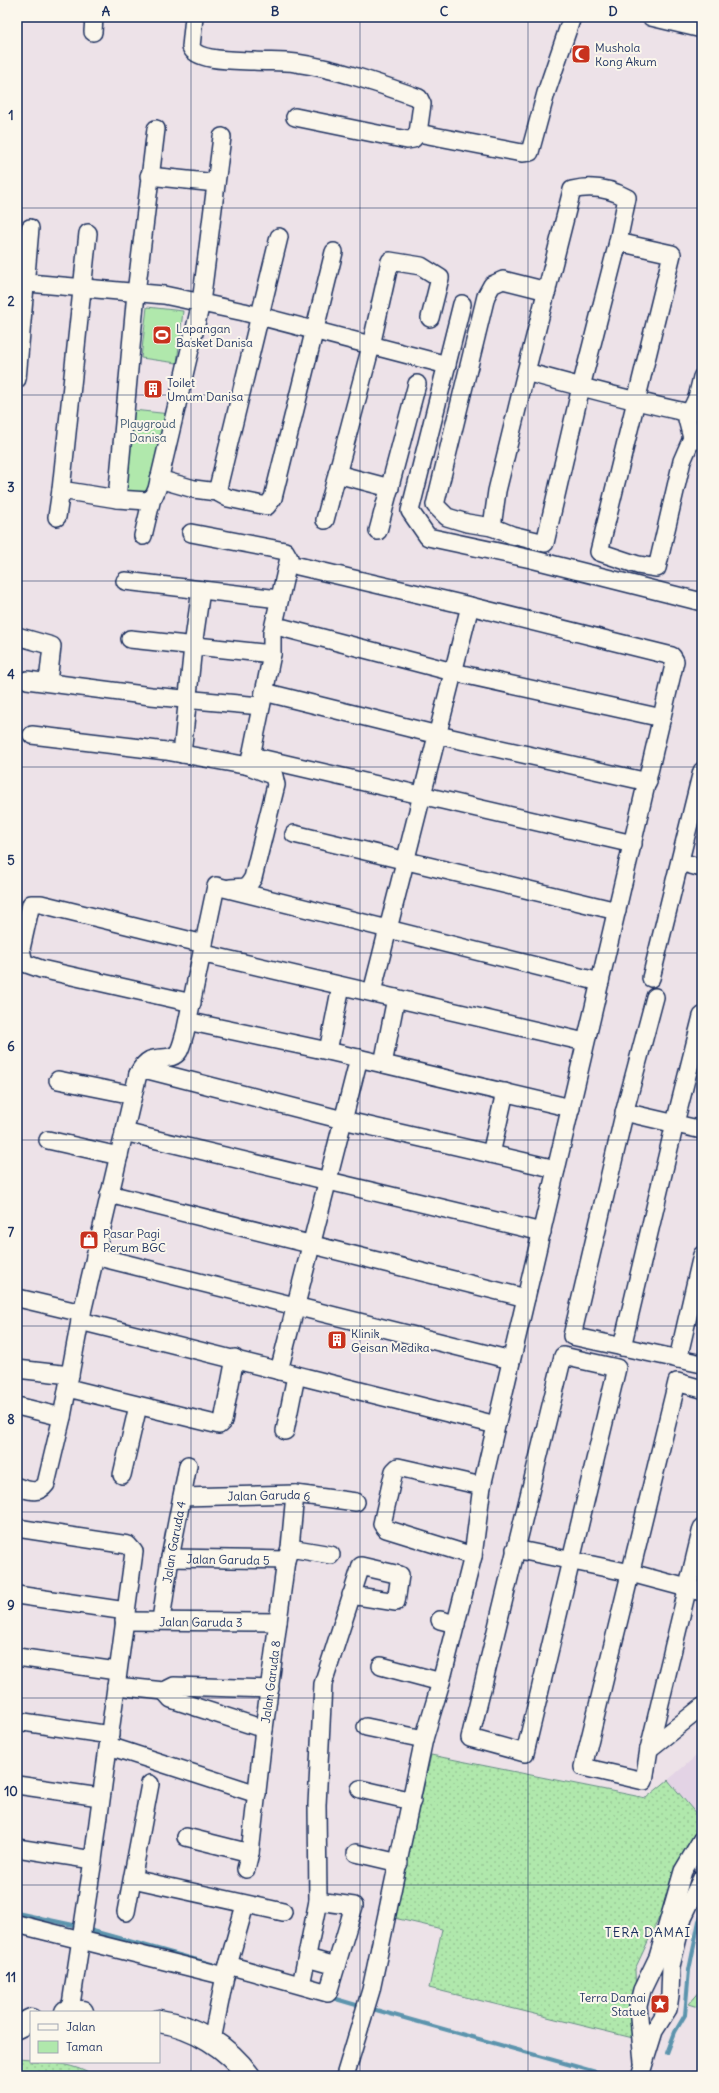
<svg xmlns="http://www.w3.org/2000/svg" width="719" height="2093" font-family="Delius,sans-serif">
	<defs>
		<pattern id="grass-dots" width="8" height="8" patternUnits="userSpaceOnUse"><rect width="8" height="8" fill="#b0e8ac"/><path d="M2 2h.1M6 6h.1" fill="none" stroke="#97c796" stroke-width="1.8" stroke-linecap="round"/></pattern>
	</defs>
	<rect width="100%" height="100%" fill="#ede2e8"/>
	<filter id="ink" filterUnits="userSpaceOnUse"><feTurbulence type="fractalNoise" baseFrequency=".025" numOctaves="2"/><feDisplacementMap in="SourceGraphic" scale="8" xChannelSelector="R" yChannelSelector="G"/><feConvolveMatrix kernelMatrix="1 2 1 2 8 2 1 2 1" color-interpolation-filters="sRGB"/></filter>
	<g filter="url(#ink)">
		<!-- built -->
		<path fill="#e3d3e5" d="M702 1751V1821L668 1780Z"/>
		<!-- grass -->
		<g fill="url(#grass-dots)" stroke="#668c85">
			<path d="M431 1755 646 1798 668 1780 702 1821V1826L635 1969 637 2039 429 1988 442 1929 394 1918Z"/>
			<path d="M702 1989V2008L689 2004Z"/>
			<path d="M17 2058 31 2059V2062C54 2062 74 2064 94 2076H17Z"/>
		</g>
		<!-- green -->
		<g fill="#b0e8ac" stroke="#668c85">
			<path d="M147 307 183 311 177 363 141 358Z"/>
			<path d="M133 410 170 414 148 496 125 493Z"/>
		</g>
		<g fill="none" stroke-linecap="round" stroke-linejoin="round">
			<!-- stream -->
			<g stroke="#5b94ad" stroke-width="4">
				<path d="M17 1913 78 1926"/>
				<path d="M86 1929 215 1965"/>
				<path d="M329 1997 363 2007"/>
				<path d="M369 2008 610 2076"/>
				<path d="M667 2053 675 2032 685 2015 689 1970 699 1921 702 1915"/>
			</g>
			<!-- street casing -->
			<g stroke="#1b2f5e" stroke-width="20">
				<g id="street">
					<path d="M194 17 191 47C197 62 239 60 254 61 268 62 282 61 296 63 338 69 380 84 419 98L422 104 418 133"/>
					<path d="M651 17 702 29"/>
					<path d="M93 32 94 17"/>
					<path d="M295 117 407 140 413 139 418 133 522 153 530 152 546 93 572 17"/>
					<path d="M149 176 216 183"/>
					<path d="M88 233 61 490 117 499 136 293 156 129"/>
					<path d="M618 242 672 254 599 552 638 565 657 568 682 461 692 438"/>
					<path d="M17 282 164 295 244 312 447 365"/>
					<path d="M462 304 410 511 428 537 531 559 702 602"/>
					<path d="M526 372 497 491 492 527 512 535 545 543 581 387 617 246 627 198C609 188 592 185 572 190L526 372C581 387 635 402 690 413"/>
					<path d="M17 379 30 228"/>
					<path d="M697 398 702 377"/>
					<path d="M702 441 692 438 687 419 697 398H702"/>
					<path d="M337 474 390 488"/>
					<path d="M159 479 194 489 217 492 279 237"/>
					<path d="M217 492 228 498 267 506 273 498 334 252"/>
					<path d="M117 499 148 501 154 496 157 489 201 303 222 137"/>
					<path d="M57 517 61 490"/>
					<path d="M325 520 371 346 390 261 421 266 440 278 430 318"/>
					<path d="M492 527 467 523 447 517 435 505 486 296 492 285 503 280 547 291"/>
					<path d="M378 531 417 384"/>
					<path d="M191 533 285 551 289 558 272 633V654L249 766 274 776 276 785 253 878 247 887 230 888"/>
					<path d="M143 536 152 498"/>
					<path d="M298 566 470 606 672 656 675 661 482 1486 473 1556 441 1682 424 1739 371 1990 345 2076"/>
					<path d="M125 581 279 599"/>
					<path d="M284 628 453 672 662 718"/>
					<path d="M17 636 52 646 48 682"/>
					<path d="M130 639 272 654"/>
					<path d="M27 680 151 696 261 706"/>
					<path d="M264 692 438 735 648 782"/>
					<path d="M32 735 166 751 249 766"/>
					<path d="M182 754 193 646 201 590"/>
					<path d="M260 758 633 844"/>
					<path d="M294 834 617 911"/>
					<path d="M680 862 702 868"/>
					<path d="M209 955 585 1042"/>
					<path d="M651 978 702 771"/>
					<path d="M372 992 470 606"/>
					<path d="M655 997 626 1106 572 1336 702 1364"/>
					<path d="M192 1003 41 969 24 963 21 949 31 904H41L204 944"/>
					<path d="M196 1023 328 1051 571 1108"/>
					<path d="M328 1051 341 986"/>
					<path d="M383 1064 396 998"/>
					<path d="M138 1074C141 1068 144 1063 150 1060 160 1056 173 1061 179 1051 182 1045 183 1039 185 1033L216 886 600 982"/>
					<path d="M58 1080 133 1095"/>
					<path d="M624 1112 702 1130"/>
					<path d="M124 1132 542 1232"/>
					<path d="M48 1140 119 1156"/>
					<path d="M491 1154 505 1092"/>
					<path d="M109 1194 526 1298"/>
					<path d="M95 1256 511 1360"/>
					<path d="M18 1298 82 1313"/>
					<path d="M80 1321C219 1355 357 1391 496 1425"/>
					<path d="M622 1347 675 1123 702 1016"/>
					<path d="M563 1356 617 1368 525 1753 470 1738Z"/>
					<path d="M678 1359 702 1255"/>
					<path d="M17 1369 70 1375"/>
					<path d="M279 1371 359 1058"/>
					<path d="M68 1388 219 1425 223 1421 235 1358"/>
					<path d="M702 1389 677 1382 583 1767 644 1781 649 1749 702 1528"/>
					<path d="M17 1406 62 1417"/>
					<path d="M285 1431 296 1376"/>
					<path d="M122 1475 138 1406"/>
					<path d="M17 1487C28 1490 38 1495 46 1484L62 1417 80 1321 138 1074 142 1071 148 1070 343 1120 556 1169"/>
					<path id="s1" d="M182 1497 295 1494 356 1502"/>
					<path d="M17 1528 128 1545 134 1552 93 1860 70 2011"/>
					<path d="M290 1548 331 1555"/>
					<path d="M515 1549 631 1573 702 1592"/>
					<path d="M473 1556 386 1529 382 1524 394 1471 398 1467 482 1486"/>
					<path id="s2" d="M170 1558 286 1560"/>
					<path d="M17 1595 126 1611"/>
					<path id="s3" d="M161 1620 170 1558 188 1465"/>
					<path d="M440 1620 456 1624"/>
					<path id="s4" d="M124 1621 278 1622"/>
					<path d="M17 1657 117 1671"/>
					<path d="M381 1666 441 1682"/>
					<path d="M116 1686 164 1691 174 1686 270 1689"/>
					<path d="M164 1691 171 1699 264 1729"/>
					<path d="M17 1721 110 1735"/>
					<path d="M366 1727 424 1739"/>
					<path d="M109 1746 257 1794"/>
					<path d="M649 1749 702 1707"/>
					<path d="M17 1785 100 1797"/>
					<path d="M360 1789 412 1801"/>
					<path d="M186 1837 250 1853"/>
					<path d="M17 1848 93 1860"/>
					<path d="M356 1853 399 1863"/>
					<path id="s5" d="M246 1869 250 1853 264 1729 286 1560 290 1548 295 1494"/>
					<path d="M133 1879 283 1912"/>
					<path d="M126 1912 150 1784"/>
					<path d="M17 1924 225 1976"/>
					<path d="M307 1958 336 1966"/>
					<path d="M228 1965 328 1993 354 1906 318 1901"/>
					<path d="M301 1985 318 1901 317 1805 323 1684 361 1566 400 1575 396 1602 351 1595"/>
					<path d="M212 2040 225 1976 245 1905"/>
					<path d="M643 2062 638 2006 642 1990 658 1957 683 1871 702 1839"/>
					<path d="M640 2076 654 2031 668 2009 670 1995 671 1966 683 1917 702 1878"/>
				</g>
			</g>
			<!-- secondary casing -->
			<g stroke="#1b2f5e" stroke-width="25">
				<g id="secondary">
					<path d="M66 2012H82"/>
					<path d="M159 2021C194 2026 228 2047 249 2076"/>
					<path d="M17 2027 31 2020"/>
				</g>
			</g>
			<!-- street -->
			<use href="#street" stroke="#fbf7ec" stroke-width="17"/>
			<!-- secondary -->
			<use href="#secondary" stroke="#fbf7ec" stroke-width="22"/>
		</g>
	</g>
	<!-- grid -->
	<path fill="none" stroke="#1b2f5e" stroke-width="1" stroke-opacity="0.55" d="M191 17V2076M360 17V2076M528 17V2076M17 208H702M17 395H702M17 581H702M17 767H702M17 953H702M17 1140H702M17 1326H702M17 1512H702M17 1698H702M17 1885H702"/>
	<!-- icons -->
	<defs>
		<g id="mosque-square" transform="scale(1)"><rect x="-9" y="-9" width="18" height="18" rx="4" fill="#c8321e" stroke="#fbf7ec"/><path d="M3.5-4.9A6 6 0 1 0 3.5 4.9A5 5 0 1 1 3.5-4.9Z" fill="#fff"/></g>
		<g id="stadium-square" transform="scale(1)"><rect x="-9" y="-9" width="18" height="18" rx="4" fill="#c8321e" stroke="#fbf7ec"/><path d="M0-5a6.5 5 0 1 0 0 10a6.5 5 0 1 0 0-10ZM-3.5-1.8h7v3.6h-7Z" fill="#fff"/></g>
		<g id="building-square" transform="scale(1)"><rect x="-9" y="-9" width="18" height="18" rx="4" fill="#c8321e" stroke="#fbf7ec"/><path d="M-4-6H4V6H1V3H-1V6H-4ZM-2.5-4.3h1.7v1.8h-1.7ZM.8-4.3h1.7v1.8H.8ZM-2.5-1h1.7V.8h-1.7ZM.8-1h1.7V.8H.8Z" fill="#fff"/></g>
		<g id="shop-square" transform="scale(1)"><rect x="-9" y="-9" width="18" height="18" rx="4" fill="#c8321e" stroke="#fbf7ec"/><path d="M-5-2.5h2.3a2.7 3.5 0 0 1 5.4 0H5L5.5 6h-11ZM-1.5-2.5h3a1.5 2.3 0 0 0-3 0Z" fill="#fff"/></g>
		<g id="sight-square" transform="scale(1)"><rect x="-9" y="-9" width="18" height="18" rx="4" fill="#c8321e" stroke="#fbf7ec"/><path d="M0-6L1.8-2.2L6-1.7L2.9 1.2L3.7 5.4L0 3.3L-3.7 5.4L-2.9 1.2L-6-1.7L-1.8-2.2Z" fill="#fff"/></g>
	</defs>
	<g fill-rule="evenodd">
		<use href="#mosque-square" x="581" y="54"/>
		<use href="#stadium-square" x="162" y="335"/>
		<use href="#building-square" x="153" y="389"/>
		<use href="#shop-square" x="89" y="1240"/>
		<use href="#building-square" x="337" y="1340"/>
		<use href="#sight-square" x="660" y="2004"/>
	</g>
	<g text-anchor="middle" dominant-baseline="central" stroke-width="4" stroke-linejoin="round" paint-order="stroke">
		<!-- poi labels -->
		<g font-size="12" fill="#1b2f5e" stroke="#fbf7ec" text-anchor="start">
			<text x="595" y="47">Mushola<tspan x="595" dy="14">Kong Akum</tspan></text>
			<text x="176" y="328">Lapangan<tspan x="176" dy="14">Basket Danisa</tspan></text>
			<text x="167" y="382">Toilet<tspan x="167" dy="14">Umum Danisa</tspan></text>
			<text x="103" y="1233">Pasar Pagi<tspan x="103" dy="14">Perum BGC</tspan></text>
			<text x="351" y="1333">Klinik<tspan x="351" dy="14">Geisan Medika</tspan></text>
			<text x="646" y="1997" text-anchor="end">Terra Damai<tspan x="646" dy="14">Statue</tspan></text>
		</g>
		<!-- park labels -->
		<g font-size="12" fill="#39546e" stroke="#fbf7ec">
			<text x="148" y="423">Playgroud<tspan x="148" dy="14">Danisa</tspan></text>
		</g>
		<!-- street labels -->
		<g font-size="12" fill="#1b2f5e" stroke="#fbf7ec">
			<text stroke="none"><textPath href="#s1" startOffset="87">Jalan Garuda 6</textPath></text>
			<text stroke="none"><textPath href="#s3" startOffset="79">Jalan Garuda 4</textPath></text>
			<text stroke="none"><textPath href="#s2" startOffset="58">Jalan Garuda 5</textPath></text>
			<text stroke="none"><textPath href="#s4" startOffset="77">Jalan Garuda 3</textPath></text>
			<text stroke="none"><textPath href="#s5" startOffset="189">Jalan Garuda 8</textPath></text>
		</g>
		<!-- neighbourhood labels -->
		<g font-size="13" letter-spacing="1" fill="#1b2f5e" stroke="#fbf7ec">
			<text x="648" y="1932">TERA DAMAI</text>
		</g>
	</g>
	<!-- margin -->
	<rect width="719" height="2093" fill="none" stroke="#fbf7ec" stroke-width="44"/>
	<!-- legend -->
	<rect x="30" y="2011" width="130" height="52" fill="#fbf7ec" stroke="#a1a7b3"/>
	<rect x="38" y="2024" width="20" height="6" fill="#fbf7ec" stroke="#a1a7b3"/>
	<text x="66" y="2031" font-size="12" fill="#1b2f5e">Jalan</text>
	<rect x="38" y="2041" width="20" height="12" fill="#b0e8ac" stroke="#a1a7b3"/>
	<text x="66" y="2051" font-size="12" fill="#1b2f5e">Taman</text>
	<rect x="22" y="22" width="675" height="2049" fill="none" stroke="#1b2f5e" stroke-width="1.5"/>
	<g font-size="13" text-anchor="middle" font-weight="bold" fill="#1b2f5e">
		<text x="106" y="16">A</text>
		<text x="275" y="16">B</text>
		<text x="444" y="16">C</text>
		<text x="613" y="16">D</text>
		<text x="11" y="120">1</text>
		<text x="11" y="306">2</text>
		<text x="11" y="492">3</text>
		<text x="11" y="679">4</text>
		<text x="11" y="865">5</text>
		<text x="11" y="1051">6</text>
		<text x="11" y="1237">7</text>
		<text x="11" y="1424">8</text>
		<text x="11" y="1610">9</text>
		<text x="11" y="1796">10</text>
		<text x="11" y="1982">11</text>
	</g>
</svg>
